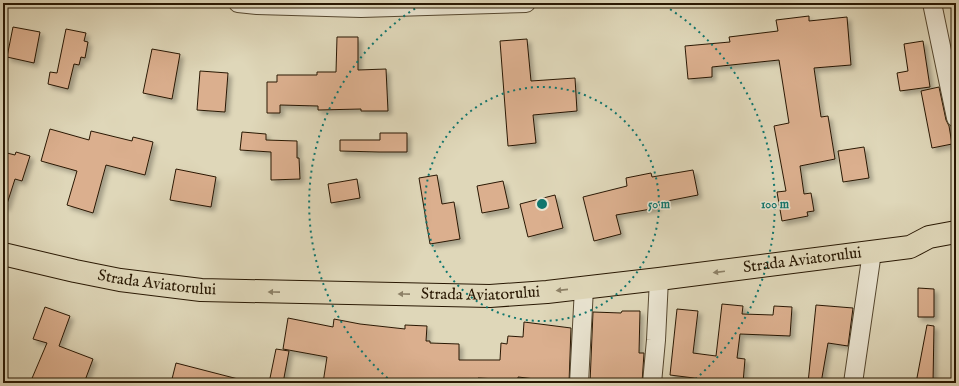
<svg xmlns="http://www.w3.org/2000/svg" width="959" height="386" font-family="'IM FELL English',serif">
	<defs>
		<filter id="shadow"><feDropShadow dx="3.5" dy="3.5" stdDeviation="2" flood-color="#0004"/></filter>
	</defs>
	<rect width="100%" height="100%" fill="#dfd7b9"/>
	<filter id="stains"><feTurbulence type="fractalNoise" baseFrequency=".005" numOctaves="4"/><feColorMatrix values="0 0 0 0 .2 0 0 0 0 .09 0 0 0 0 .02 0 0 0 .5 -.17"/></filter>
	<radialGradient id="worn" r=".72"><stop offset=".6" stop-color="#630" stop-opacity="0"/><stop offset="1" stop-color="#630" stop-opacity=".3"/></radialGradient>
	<!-- building -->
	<g fill="#dbaf8e" stroke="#291803" filter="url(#shadow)">
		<path d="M809 16V21L847 17 851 65 814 68 821 117 828 116 835 159 800 166 804 194 811 193 814 211 807 212 808 216 782 221 777 192 786 191 774 126 789 123 779 60 712 67V77L688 79 685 46 730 42 729 37 778 31 776 20Z"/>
		<path d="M13 27 40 32 34 63 7 57Z"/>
		<path d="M66 29 86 33 84 41 88 42 85 58 81 57 79 65 74 64 68 89 48 84 50 72 57 73Z"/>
		<path d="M337 37H358V70L386 69 388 111H361V109L318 110V106L280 105V113H267V82H277V75H317V72H336Z"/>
		<path d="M527 39 531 81 575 78 577 111 533 115 536 143 508 146 500 41Z"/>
		<path d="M923 41 930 87 900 91 897 73 908 71 904 44Z"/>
		<path d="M152 49 180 54 172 99 143 93Z"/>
		<path d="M200 71 228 73 225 112 197 110Z"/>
		<path d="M939 87 946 120 949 126 952 144 932 148 921 91Z"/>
		<path d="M50 129 89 140 91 131 132 141 133 137 153 142 145 175 106 165 93 213 67 205 77 171 41 161Z"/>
		<path d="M242 132 266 134V140L297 141V158H299L300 179 271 180V152L240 150Z"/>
		<path d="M380 133H407V152H379L340 151V140H380Z"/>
		<path d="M864 147 869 178 843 182 838 151Z"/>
		<path d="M3 152 15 155 16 152 30 156 22 181 15 179 6 207H3Z"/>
		<path d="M176 169 216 177 211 207 170 200Z"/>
		<path d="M693 170 698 195 657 203V208L616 215 621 234 594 241 583 197 627 186 626 178 651 173 652 177Z"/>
		<path d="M437 175 442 204 454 202 460 239 430 244 419 178Z"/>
		<path d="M357 179 360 198 331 203 328 184Z"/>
		<path d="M503 181 509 208 482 213 477 186Z"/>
		<path d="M555 195 563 228 528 237 520 204Z"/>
		<path d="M918 288 934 289V317H918Z"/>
		<path d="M722 304 743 306 742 314 773 315 774 306 792 307 790 336 740 334 737 358 745 359 743 383H725L710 381V380L670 375 677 309 698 311 693 353 716 356Z"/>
		<path d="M816 305 853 308 848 346 828 343 821 383H808Z"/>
		<path d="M45 307 70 316 59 346 93 359 84 383H30L47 343 33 339Z"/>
		<path d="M622 311H640L639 353H644L642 383H590L593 312 621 313Z"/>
		<path d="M288 318 333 327 334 319 360 324 405 329V325L427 326 426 341H430V343L459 344V360H500L501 343 507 344 508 336 523 337 524 322 571 328 569 383 518 377V380L478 378V383H323L327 357 283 349Z"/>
		<path d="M927 325 934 326 933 383H916Z"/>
		<path d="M276 349 289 351 283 383H269Z"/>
		<path d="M176 363 238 379 237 383H171Z"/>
	</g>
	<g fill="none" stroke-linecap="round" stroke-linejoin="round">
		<!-- street casing -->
		<g stroke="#564830" stroke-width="20">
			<g id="street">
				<path d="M238 3 257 5 361 8 526 3"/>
				<path d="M932 3 956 118"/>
				<path d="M579 383 584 288"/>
				<path d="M652 383 656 340 659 279"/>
				<path d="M853 383 872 252"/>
			</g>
		</g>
		<!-- primary casing -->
		<g stroke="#291803" stroke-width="24">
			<g id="primary">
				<path id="s1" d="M3 254 75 271 120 280 201 290 490 296 547 292 659 279 910 247 929 237 956 232"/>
			</g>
		</g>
		<!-- street -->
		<use href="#street" stroke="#eae5d2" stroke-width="18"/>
		<!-- primary -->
		<use href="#primary" stroke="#dfd7b9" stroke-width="22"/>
	</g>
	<!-- one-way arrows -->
	<defs><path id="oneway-solid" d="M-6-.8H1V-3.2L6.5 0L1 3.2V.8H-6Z"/></defs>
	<g fill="#8d8167">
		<use href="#oneway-solid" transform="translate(719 272) rotate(173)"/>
		<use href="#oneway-solid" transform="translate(562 290) rotate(174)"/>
		<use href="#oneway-solid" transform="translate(274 292) rotate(-179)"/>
		<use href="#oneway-solid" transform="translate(404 294) rotate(-179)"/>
	</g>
	<!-- distance rings -->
	<g fill="none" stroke="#0f766e" stroke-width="2" stroke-dasharray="2 4">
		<circle cx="542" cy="204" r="117"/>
		<path d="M392 382A233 233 0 0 1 424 3M660 3A233 233 0 0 1 692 382"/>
	</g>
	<g text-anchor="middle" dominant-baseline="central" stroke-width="3" stroke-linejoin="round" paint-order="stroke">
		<!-- street labels -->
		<g font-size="16" fill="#291803" stroke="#eae5d2">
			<text stroke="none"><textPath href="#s1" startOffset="805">Strada Aviatorului</textPath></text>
			<text stroke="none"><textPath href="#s1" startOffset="157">Strada Aviatorului</textPath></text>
			<text stroke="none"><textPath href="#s1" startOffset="481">Strada Aviatorului</textPath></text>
		</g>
	</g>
	<circle cx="542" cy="204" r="6" fill="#0f766e" stroke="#eae5d2" stroke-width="2"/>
	<g font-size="12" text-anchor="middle" font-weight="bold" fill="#0f766e" stroke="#eae5d2" stroke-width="3" stroke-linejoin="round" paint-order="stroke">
		<text x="659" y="208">50 m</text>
		<text x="775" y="208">100 m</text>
	</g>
	<!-- margin -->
	<rect width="959" height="386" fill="none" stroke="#dfd7b9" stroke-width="16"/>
	<rect x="4" y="4" width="951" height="378" fill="none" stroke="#291803" stroke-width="2"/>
	<rect x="8" y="8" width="943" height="370" fill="none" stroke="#291803"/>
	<rect width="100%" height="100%" filter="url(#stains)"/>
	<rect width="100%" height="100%" fill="url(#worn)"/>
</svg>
